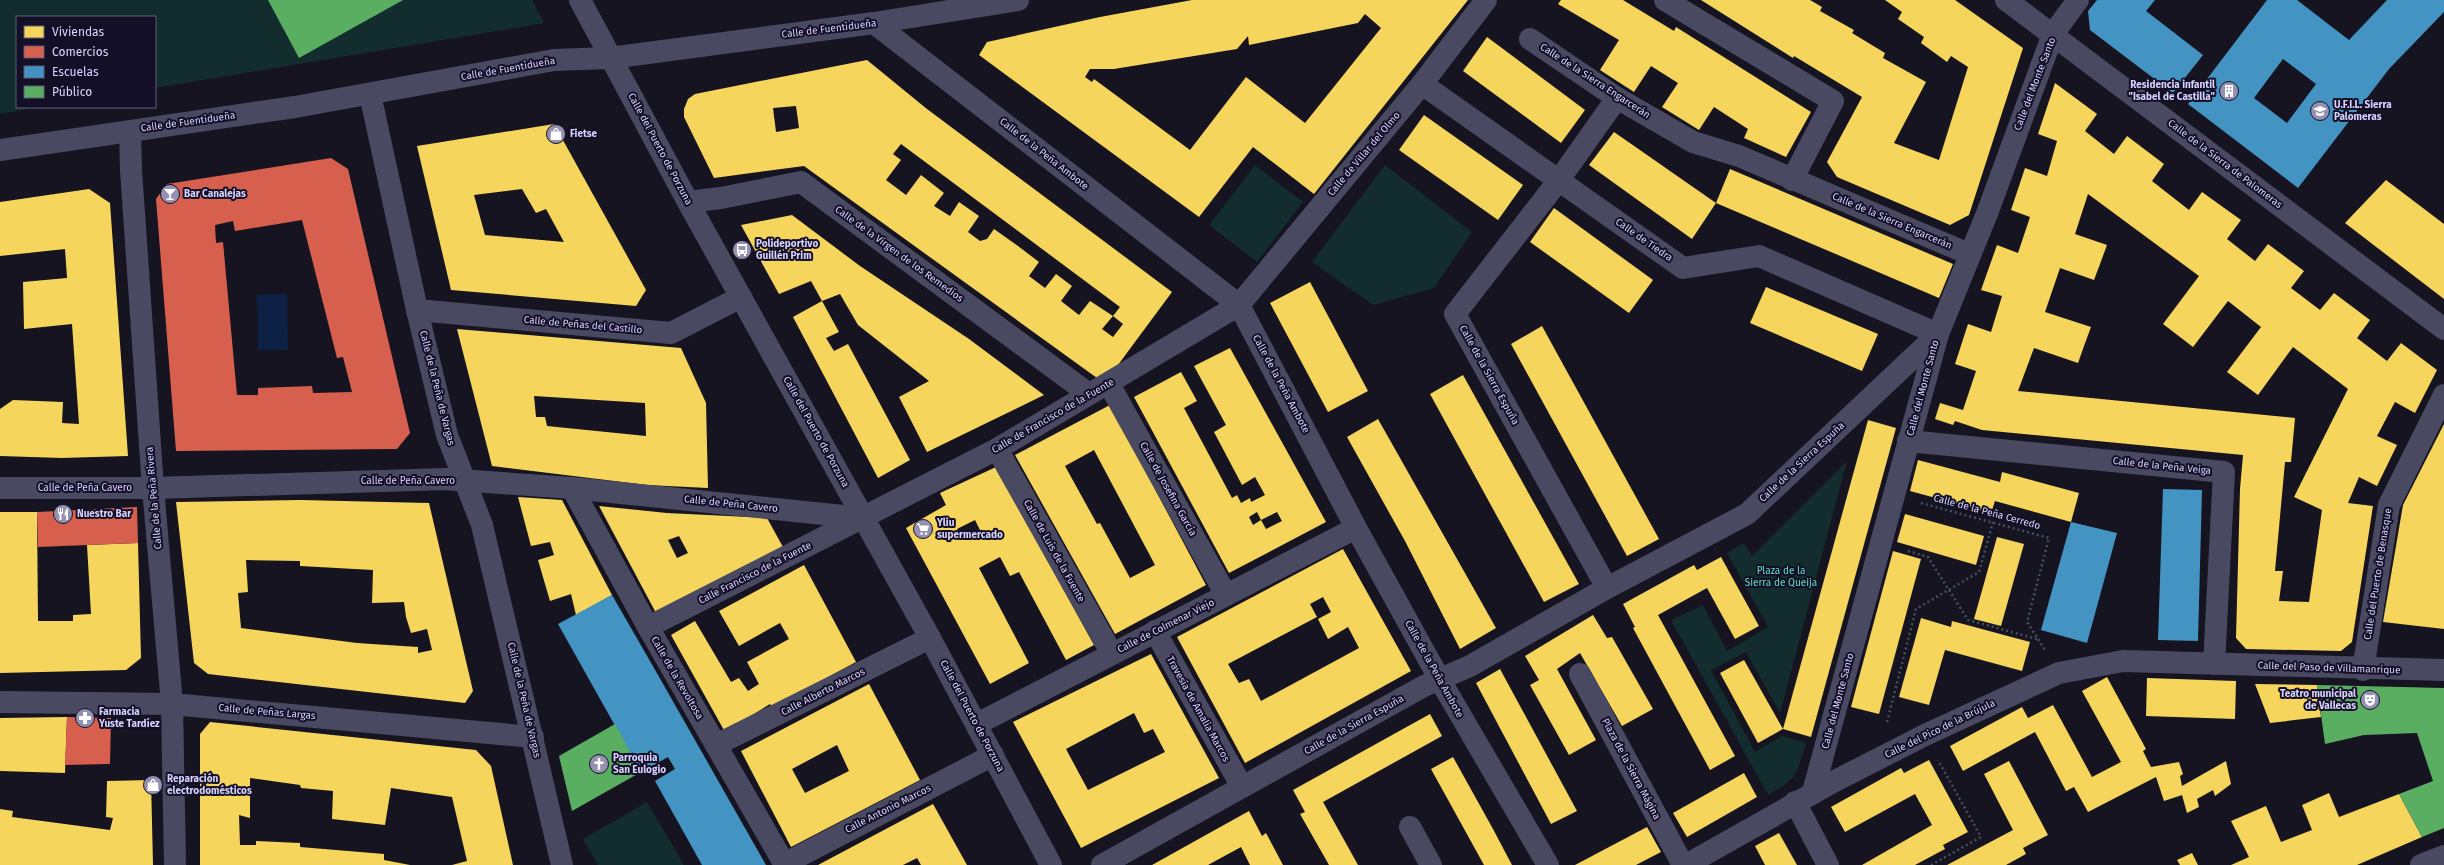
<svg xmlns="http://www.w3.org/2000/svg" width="2444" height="865" font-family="'Fira Sans',sans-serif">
	<rect width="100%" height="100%" fill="#161421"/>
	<!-- green -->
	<g fill="#132c2d">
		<path d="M0 0H532L544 23 155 88V17H17V107H39L0 114Z"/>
		<path d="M1255 165 1303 202 1257 262 1209 225Z"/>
		<path d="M1385 165 1472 232 1434 288 1373 305 1312 262Z"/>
		<path d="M1847 461 1780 713 1746 652 1711 670 1755 752 1782 736 1806 743C1796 774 1798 779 1768 795L1671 620 1703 605 1727 651 1768 627 1727 553 1744 543 1752 556Z"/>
		<path d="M647 802 684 865H598L583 839Z"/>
	</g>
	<!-- water -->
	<path fill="#0d2144" d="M287 294 288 350H258L257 295Z"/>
	<!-- homes -->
	<g fill="#f6d55c" fill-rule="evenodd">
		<path d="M1192 0H1468L1314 194 1253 147 1199 217 979 55 987 42 1100 17ZM1365 14 1381 28 1305 123 1246 77 1190 150 1094 79 1092 82 1085 77 1090 69H1114L1237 49 1248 36 1249 45 1358 23Z"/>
		<path d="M1561 0H1623L1674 31 1676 27 1811 112 1786 157 1744 138 1748 129 1714 107 1699 130 1662 107 1678 83 1651 66 1634 92 1600 70 1619 40 1558 4Z"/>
		<path d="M1701 0H1810L1822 7 1820 11 1854 30 1852 33 1885 53 1883 58 1926 82 1894 143 1939 160 1968 67 1951 56 1947 62 1921 43 1924 37 1898 19 1902 12 1885 0H1955L2023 48 1969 215 1950 225 1837 177 1827 162 1862 97 1794 56 1793 58Z"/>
		<path d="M1487 37 1585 110 1561 143 1463 71Z"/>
		<path d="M867 60 927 109 1172 292 1115 369 1097 378 804 166 714 178 684 117V109L688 99 695 94ZM796 106 799 128 776 132 773 108ZM901 144 1120 307 1113 316 1123 324 1113 337 1102 329 1113 316 1090 301 1079 315 1061 301 1072 286 1056 274 1045 288 1029 276 1039 262 1018 246 994 229 987 239 980 241 968 232 979 216 959 202 950 216 934 206 944 193 921 175 906 195 886 180 901 160 893 154Z"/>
		<path d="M2055 83 2097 114 2085 131 2114 154 2127 136 2164 164 2152 181 2189 210 2202 192 2241 220 2227 239 2255 261 2268 244 2304 271 2291 288 2320 310 2334 293 2370 320 2357 338 2387 361 2401 343 2437 370 2415 413 2395 402 2377 436 2397 445 2377 486 2359 477 2348 503 2373 506 2352 642 2341 651 2246 649 2236 638 2240 489 2243 455 1982 430 1955 421 1953 425 1935 419 1940 403 1963 410 1976 371 1955 364 1968 324 1991 332 2002 296 1981 290 1997 245 2018 253 2030 217 2011 210 2025 168 2047 176 2057 141 2038 134ZM2088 194 2199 276 2163 324 2193 347 2228 301 2261 327 2227 372 2258 395 2293 347 2348 389 2294 497 2322 510 2309 602 2279 601 2283 571H2275L2285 462H2291L2295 418 2018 391 2034 348 2078 363 2084 346 2091 327 2045 312 2060 268 2094 280 2100 264 2107 245 2075 234Z"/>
		<path d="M1424 115 1523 185 1498 220 1399 150Z"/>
		<path d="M554 124 646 290 636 306 451 290 417 146ZM522 189 536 213 546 209 564 242 485 235 474 195Z"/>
		<path d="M1614 132 1716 203 1692 239 1589 165Z"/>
		<path d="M1730 169 1953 264 1939 298 1716 203Z"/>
		<path d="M2386 180 2444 224V299L2345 223Z"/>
		<path d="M89 189 110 203 128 456 62 458 0 456V409L13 400 63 402 62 423 79 424 72 324 24 329 23 282 67 278 65 249 0 256V202Z"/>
		<path d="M1554 208 1653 280 1629 313 1530 242Z"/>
		<path d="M792 215 860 266 969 339 1044 395 927 452 899 397 929 381 858 325 840 294 822 301 811 281 779 294 741 225Z"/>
		<path d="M1310 282 1368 391 1328 412 1270 303Z"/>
		<path d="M1766 287 1878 334 1862 371 1750 323Z"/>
		<path d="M822 301 839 332 826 338 834 351 848 344 910 460 878 478 793 317Z"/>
		<path d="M1542 326 1659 539 1627 556 1511 344Z"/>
		<path d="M457 329 681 348 706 403 708 488 647 485 492 466ZM534 396 645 403 646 436 547 426 545 417H536Z"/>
		<path d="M1230 348 1326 522 1229 573 1134 397 1181 372 1197 401 1184 408 1232 498 1237 495 1241 503 1250 498 1251 502 1265 495 1255 477 1242 485 1214 432 1226 425 1194 366ZM1257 512 1261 520 1277 512 1282 521 1266 529 1261 520 1253 525 1249 517Z"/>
		<path d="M1463 375 1579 584 1544 602 1430 394Z"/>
		<path d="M1110 405 1206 585 1115 634 1015 455ZM1094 450 1155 565 1130 578 1100 523 1097 524 1065 466Z"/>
		<path d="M1378 419 1496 628 1460 649 1405 541 1347 437Z"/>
		<path d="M1868 420 1896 428 1811 737 1783 729Z"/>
		<path d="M2444 424V629L2383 622 2403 505Z"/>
		<path d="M1918 460 2000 482 2002 472 2079 493 2071 522 1995 501 1991 513 1910 491Z"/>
		<path d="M996 467 1094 645 1066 660 1019 572 1010 576 1000 557 979 568 1029 663 990 684 906 528 946 505 940 493ZM975 520 980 530 963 539 957 529Z"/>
		<path d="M518 497 562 500 612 595 576 615 571 594 550 601 538 560 554 555 550 542 531 546Z"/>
		<path d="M301 500 429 503 473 691 465 703 208 674 194 663 176 502ZM246 560 300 561V566L373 570 372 603 404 602 406 617 411 633 427 629 432 650 418 653V647L357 643 241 628 238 593 248 592Z"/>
		<path d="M599 506 667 513 767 518 783 547 656 613ZM679 536 688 553 677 558 668 540Z"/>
		<path d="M0 512H37L38 621H73V615L91 614 87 545 138 543 141 658 126 670 0 673Z"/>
		<path d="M1905 514 1984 536 1976 565 1897 542Z"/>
		<path d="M1997 537 2024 544 2001 626 1974 619Z"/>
		<path d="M1343 549 1411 671 1245 763 1177 637ZM1323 597 1331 612 1318 619 1328 639 1348 627 1359 648 1261 701 1249 679 1239 683 1228 664 1317 617 1310 604Z"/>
		<path d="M1893 551 1921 559 1879 714 1851 707Z"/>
		<path d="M1721 557 1759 626 1735 639 1707 588 1658 615 1735 756 1710 770 1633 628 1635 627 1623 604 1694 565 1697 570Z"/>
		<path d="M804 565 856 662 772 707 770 704 725 732 671 635 695 621 731 682 739 678 748 691 759 684 747 662 789 639 780 623 739 646 719 611Z"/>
		<path d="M1593 615 1607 638 1612 637 1653 709 1622 726 1580 653 1557 669 1596 740 1569 755 1530 685 1539 680 1525 656Z"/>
		<path d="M1921 618 1951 627 1952 621 2030 642 2022 671 1945 650 1929 705 1899 697Z"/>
		<path d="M1151 654 1219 778 1081 848 1013 722ZM1134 713 1144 733 1153 729 1165 752 1088 790 1066 749Z"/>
		<path d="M1744 660 1783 729 1758 743 1720 673Z"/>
		<path d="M1500 669 1577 811 1551 824 1476 683Z"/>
		<path d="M2107 677 2146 749 2143 751 2151 767 2179 762 2183 774 2180 776 2182 786 2226 761 2231 784 2215 796 2213 790 2197 799 2199 807 2187 813 2182 795 2164 801 2156 777 2088 812 2074 787 2066 791 2035 732 1963 771 1950 746 2022 707 2028 718 2053 705 2092 777 2121 762 2082 691Z"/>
		<path d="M2147 678 2236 681 2235 719 2146 716Z"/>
		<path d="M869 684 920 780 791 847 741 751ZM837 745 849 771 805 793 792 769Z"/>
		<path d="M2255 684 2317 685 2321 717 2270 723Z"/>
		<path d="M1430 714 1442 736 1323 802 1358 865H1329L1300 814 1305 812 1293 790Z"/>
		<path d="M67 717 65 773 0 771V718Z"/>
		<path d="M210 722 476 750 491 766 513 865H452L467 861 452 797 391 788 385 825 332 819 333 791 301 788 300 785 250 778V818L239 815 240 845H256V841L300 843V847L384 854V860L410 865H200V734Z"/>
		<path d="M1453 757 1493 829 1512 865H1484L1431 769Z"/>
		<path d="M1929 760 1968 832 1943 845 1945 849 1915 865H1862L1932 825 1915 794 1845 832 1831 807 1901 768 1904 773Z"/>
		<path d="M2009 761 2048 835 2023 848 2026 854 2006 865H1947L2013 830 1984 774Z"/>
		<path d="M1744 773 1757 797 1687 837 1673 813Z"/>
		<path d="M151 780 153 865H0V809L13 811 12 817 110 830 113 818 106 817 107 781Z"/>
		<path d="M2329 793 2339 817 2399 794 2422 837 2357 865H2231L2249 857 2231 821 2266 806 2281 842 2312 830 2302 805Z"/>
		<path d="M933 804 967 865H921L917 858 903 865H818Z"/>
		<path d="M1249 811 1262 836 1266 833 1283 865H1250L1241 847 1208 865H1152Z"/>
		<path d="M1647 827 1661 852 1636 865H1575Z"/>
		<path d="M1779 833 1797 865H1765L1755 846Z"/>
		<path d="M2192 853 2198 865H2180L2177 860Z"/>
	</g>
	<!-- shops -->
	<g fill="#d6604d" fill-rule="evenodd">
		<path d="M331 158 348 169 410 433 397 449 176 451 156 199 167 184ZM302 220 337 358 343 357 352 392 313 393 312 386 258 388V395H237L223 242 216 243 215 225 233 221 235 231Z"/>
		<path d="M137 507 138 543 38 547 37 512Z"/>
		<path d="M67 717 111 718 110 764 65 765Z"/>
	</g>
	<!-- schools -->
	<g fill="#4393c3" fill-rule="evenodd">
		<path d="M2097 0H2155L2146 11 2203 55 2173 93 2090 30 2088 11Z"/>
		<path d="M2267 0H2297L2349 40 2387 0H2444V12L2389 69 2298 188 2188 104ZM2283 59 2316 84 2287 123 2254 98Z"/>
		<path d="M2163 489 2202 490 2198 641 2158 640Z"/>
		<path d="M2071 522 2117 533 2087 643 2041 630Z"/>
		<path d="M612 595 654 668 766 865H702L655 781 675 769 668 757 641 772 558 624Z"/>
	</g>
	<!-- public -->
	<g fill="#5aae61">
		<path d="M268 0H403L299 58Z"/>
		<path d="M2317 685 2444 688V828L2422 837 2399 794 2433 781 2417 733 2364 735 2325 744Z"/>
		<path d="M615 724 641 772 572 811 559 756Z"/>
	</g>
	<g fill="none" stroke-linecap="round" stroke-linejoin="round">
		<!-- path -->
		<g stroke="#44505f" stroke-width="2.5" stroke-dasharray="2 3" stroke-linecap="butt">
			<path d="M1921 503 2049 538 2027 622 2045 650"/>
			<path d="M1908 551 1928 557 1968 620 2037 639"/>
			<path d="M1887 722 1916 609 1979 572 1993 522"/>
			<path d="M1931 865 1981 837 1938 760"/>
		</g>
		<!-- minor -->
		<g stroke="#4a4962" stroke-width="22">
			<path d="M580 0 688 202 930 638 1051 865"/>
			<path d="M1665 0 1833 101 1792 180"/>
			<path d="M2006 0 2444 329"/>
			<path d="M874 23 1239 305 1356 528 1440 680 1548 865"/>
			<path d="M1530 39 1617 98 1693 142 1739 156 1969 254"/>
			<path d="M370 94 417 310 447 435 482 525 562 865"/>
			<path d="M130 131 131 170 153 488 172 704 175 865"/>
			<path d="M0 150 295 107 554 60 610 58 874 23 1018 0"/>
			<path d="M688 202 721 198 801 182 1089 394"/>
			<path d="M417 310 671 333 741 297"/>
			<path d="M1109 384 1226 595"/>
			<path d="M1908 441 2224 472 2214 664"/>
			<path d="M997 449 1112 654"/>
			<path d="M0 488H153L445 479 572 488 863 518"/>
			<path d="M572 488 648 627 785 865"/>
			<path d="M1607 588 1455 314 1559 180 1617 98"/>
			<path d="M648 627 997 449 1239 305 1422 84 1486 0"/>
			<path d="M1155 631 1242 787"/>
			<path d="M2363 670 2389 505 2444 395"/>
			<path d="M1580 674 1683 865"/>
			<path d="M0 702 172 704 533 737"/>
			<path d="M977 724 1356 528"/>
			<path d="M716 745 930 638"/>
			<path d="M1813 792 1938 334 1988 211 2053 34 2078 0"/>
			<path d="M1795 802 1828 865"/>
			<path d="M1410 827 1431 865"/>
			<path d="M784 864 993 755"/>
			<path d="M1102 865 1424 686 1470 666 1607 588 1747 514 1938 334 1759 256 1683 268 1422 84"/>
			<path d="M1686 865 1835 781 1925 735 2059 673 2123 661 2444 670"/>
			<path d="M2421 865 2444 856"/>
		</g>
	</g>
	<!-- icons -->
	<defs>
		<g id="building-disc" transform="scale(1)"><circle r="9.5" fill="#9591b1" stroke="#130f26"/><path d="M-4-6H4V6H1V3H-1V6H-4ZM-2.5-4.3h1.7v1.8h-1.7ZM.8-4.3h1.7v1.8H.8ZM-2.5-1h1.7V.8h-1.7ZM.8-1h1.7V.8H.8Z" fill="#fff"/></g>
		<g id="school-disc" transform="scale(1)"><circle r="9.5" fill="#9591b1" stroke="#130f26"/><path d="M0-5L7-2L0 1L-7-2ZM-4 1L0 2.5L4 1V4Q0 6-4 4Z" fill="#fff"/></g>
		<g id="shop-disc" transform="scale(1)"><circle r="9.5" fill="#9591b1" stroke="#130f26"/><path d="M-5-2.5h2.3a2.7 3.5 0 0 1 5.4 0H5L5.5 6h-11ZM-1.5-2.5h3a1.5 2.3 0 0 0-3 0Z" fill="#fff"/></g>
		<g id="bar-disc" transform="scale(1)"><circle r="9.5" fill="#9591b1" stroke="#130f26"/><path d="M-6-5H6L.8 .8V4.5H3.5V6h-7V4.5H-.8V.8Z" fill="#fff"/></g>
		<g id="bus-disc" transform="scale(1)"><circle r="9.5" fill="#9591b1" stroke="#130f26"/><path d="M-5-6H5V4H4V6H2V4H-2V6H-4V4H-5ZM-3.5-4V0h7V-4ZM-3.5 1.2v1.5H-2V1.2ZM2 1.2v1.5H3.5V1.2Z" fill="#fff"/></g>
		<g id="restaurant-disc" transform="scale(1)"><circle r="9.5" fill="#9591b1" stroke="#130f26"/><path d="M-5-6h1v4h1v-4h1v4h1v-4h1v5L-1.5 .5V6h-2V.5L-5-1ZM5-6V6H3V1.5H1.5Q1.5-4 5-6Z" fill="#fff"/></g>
		<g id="supermarket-disc" transform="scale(1)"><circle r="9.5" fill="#9591b1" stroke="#130f26"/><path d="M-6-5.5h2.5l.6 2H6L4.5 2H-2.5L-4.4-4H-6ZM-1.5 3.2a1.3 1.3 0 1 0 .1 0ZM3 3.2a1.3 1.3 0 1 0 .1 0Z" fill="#fff"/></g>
		<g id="theatre-disc" transform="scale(1)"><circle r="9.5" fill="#9591b1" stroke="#130f26"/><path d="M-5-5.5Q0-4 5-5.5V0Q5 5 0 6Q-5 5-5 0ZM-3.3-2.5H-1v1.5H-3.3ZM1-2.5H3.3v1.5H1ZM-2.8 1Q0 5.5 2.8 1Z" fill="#fff"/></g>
		<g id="pharmacy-disc" transform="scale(1)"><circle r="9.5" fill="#9591b1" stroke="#130f26"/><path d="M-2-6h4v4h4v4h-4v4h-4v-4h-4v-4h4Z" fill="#fff"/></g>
		<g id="church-disc" transform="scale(1)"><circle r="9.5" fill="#9591b1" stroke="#130f26"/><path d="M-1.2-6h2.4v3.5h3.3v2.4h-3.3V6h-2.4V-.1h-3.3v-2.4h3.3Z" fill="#fff"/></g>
	</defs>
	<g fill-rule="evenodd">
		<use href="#building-disc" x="2229" y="91"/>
		<use href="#school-disc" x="2320" y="111"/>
		<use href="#shop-disc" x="556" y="134"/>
		<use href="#bar-disc" x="170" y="194"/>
		<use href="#bus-disc" x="742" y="250"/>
		<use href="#restaurant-disc" x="63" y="514"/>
		<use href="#supermarket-disc" x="923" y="529"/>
		<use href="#theatre-disc" x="2370" y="700"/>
		<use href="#pharmacy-disc" x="85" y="718"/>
		<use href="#church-disc" x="599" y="764"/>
		<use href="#shop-disc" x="153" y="785"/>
	</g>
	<g text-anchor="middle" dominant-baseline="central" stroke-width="4" stroke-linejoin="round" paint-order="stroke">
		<!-- street labels -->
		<g font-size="10" fill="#d9d4ff" stroke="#130f26">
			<text transform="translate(829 29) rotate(-7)">Calle de Fuentidueña</text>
			<text transform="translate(508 69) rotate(-10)">Calle de Fuentidueña</text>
			<text transform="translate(1595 81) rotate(33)">Calle de la Sierra Engarcerán</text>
			<text transform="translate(2035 84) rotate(-69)">Calle del Monte Santo</text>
			<text transform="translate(188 122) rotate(-8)">Calle de Fuentidueña</text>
			<text transform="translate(660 149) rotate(62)">Calle del Puerto de Porzuna</text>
			<text transform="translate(1044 154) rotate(38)">Calle de la Peña Ambote</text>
			<text transform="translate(1364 154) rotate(-50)">Calle de Villar del Olmo</text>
			<text transform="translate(2225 164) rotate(37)">Calle de la Sierra de Palomeras</text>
			<text transform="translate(1892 221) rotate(23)">Calle de la Sierra Engarcerán</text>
			<text transform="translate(1644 240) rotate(35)">Calle de Tiedra</text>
			<text transform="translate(899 254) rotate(36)">Calle de la Virgen de los Remedios</text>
			<text transform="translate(583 325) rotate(5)">Calle de Peñas del Castillo</text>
			<text transform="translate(1489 375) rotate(61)">Calle de la Sierra Espuña</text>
			<text transform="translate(1281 384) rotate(62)">Calle de la Peña Ambote</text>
			<text transform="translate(437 388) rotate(76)">Calle de la Peña de Vargas</text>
			<text transform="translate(1923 388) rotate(-75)">Calle del Monte Santo</text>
			<text transform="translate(1053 416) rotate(-30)">Calle de Francisco de la Fuente</text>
			<text transform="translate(816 432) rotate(61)">Calle del Puerto de Porzuna</text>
			<text transform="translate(1802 462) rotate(-43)">Calle de la Sierra Espuña</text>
			<text transform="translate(2162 466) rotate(6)">Calle de la Peña Veiga</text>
			<text x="408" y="481">Calle de Peña Cavero</text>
			<text x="85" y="488">Calle de Peña Cavero</text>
			<text transform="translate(1168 489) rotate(61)">Calle de Josefina García</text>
			<text transform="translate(154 498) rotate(-95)">Calle de la Peña Rivera</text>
			<text transform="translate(731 504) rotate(6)">Calle de Peña Cavero</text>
			<text transform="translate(1987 512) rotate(15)">Calle de la Peña Cerredo</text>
			<text transform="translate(1054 551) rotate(61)">Calle de Luis de la Fuente</text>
			<text transform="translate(755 573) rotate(-27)">Calle Francisco de la Fuente</text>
			<text transform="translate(2378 574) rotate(-81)">Calle del Puerto de Benasque</text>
			<text transform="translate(1166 626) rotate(-27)">Calle de Colmenar Viejo</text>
			<text transform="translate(2329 668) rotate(2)">Calle del Paso de Villamanrique</text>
			<text transform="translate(1434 669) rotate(61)">Calle de la Peña Ambote</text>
			<text transform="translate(677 678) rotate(60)">Calle de la Revoltosa</text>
			<text transform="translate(823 692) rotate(-27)">Calle Alberto Marcos</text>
			<text transform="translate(524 700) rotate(77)">Calle de la Peña de Vargas</text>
			<text transform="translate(1838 701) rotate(-75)">Calle del Monte Santo</text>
			<text transform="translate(1198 709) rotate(61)">Travesía de Amalia Marcos</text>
			<text transform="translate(267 712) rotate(5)">Calle de Peñas Largas</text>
			<text transform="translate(972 716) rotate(62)">Calle del Puerto de Porzuna</text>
			<text transform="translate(1354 725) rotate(-29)">Calle de la Sierra Espuña</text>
			<text transform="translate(1940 729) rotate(-26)">Calle del Pico de la Brújula</text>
			<text transform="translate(1631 769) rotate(62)">Plaza de la Sierra Mágina</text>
			<text transform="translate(888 809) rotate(-27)">Calle Antonio Marcos</text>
		</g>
		<!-- poi labels -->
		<g font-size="10" font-weight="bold" fill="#d9d4ff" stroke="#130f26" text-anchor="start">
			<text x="2215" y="85" text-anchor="end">Residencia infantil<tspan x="2215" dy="12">"Isabel de Castilla"</tspan></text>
			<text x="2334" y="105">U.F.I.L. Sierra<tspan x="2334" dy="12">Palomeras</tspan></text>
			<text x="570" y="134">Fietse</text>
			<text x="184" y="194">Bar Canalejas</text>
			<text x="756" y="244">Polideportivo<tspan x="756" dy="12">Guillén Prim</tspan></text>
			<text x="77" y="514">Nuestro Bar</text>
			<text x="937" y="523">Yliu<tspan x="937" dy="12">supermercado</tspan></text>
			<text x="2356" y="694" text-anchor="end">Teatro municipal<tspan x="2356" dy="12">de Vallecas</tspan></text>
			<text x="99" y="712">Farmacia<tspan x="99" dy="12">Yuste Tardíez</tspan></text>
			<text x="613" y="758">Parroquia<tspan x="613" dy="12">San Eulogio</tspan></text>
			<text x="167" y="779">Reparación<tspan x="167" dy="12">electrodomésticos</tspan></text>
		</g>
		<!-- park labels -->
		<g font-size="10" fill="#5fe0c0" stroke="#130f26">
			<text x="1781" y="571">Plaza de la<tspan x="1781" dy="12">Sierra de Queija</tspan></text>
		</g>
	</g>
	<!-- legend -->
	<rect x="16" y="16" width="140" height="92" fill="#130f26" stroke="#625e7d"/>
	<rect x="24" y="26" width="20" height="12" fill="#f6d55c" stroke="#625e7d"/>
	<text x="52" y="36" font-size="12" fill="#d9d4ff">Viviendas</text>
	<rect x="24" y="46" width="20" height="12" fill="#d6604d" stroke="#625e7d"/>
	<text x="52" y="56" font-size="12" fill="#d9d4ff">Comercios</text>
	<rect x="24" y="66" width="20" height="12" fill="#4393c3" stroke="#625e7d"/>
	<text x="52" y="76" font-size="12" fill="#d9d4ff">Escuelas</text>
	<rect x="24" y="86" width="20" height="12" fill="#5aae61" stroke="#625e7d"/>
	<text x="52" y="96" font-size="12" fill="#d9d4ff">Público</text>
</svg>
